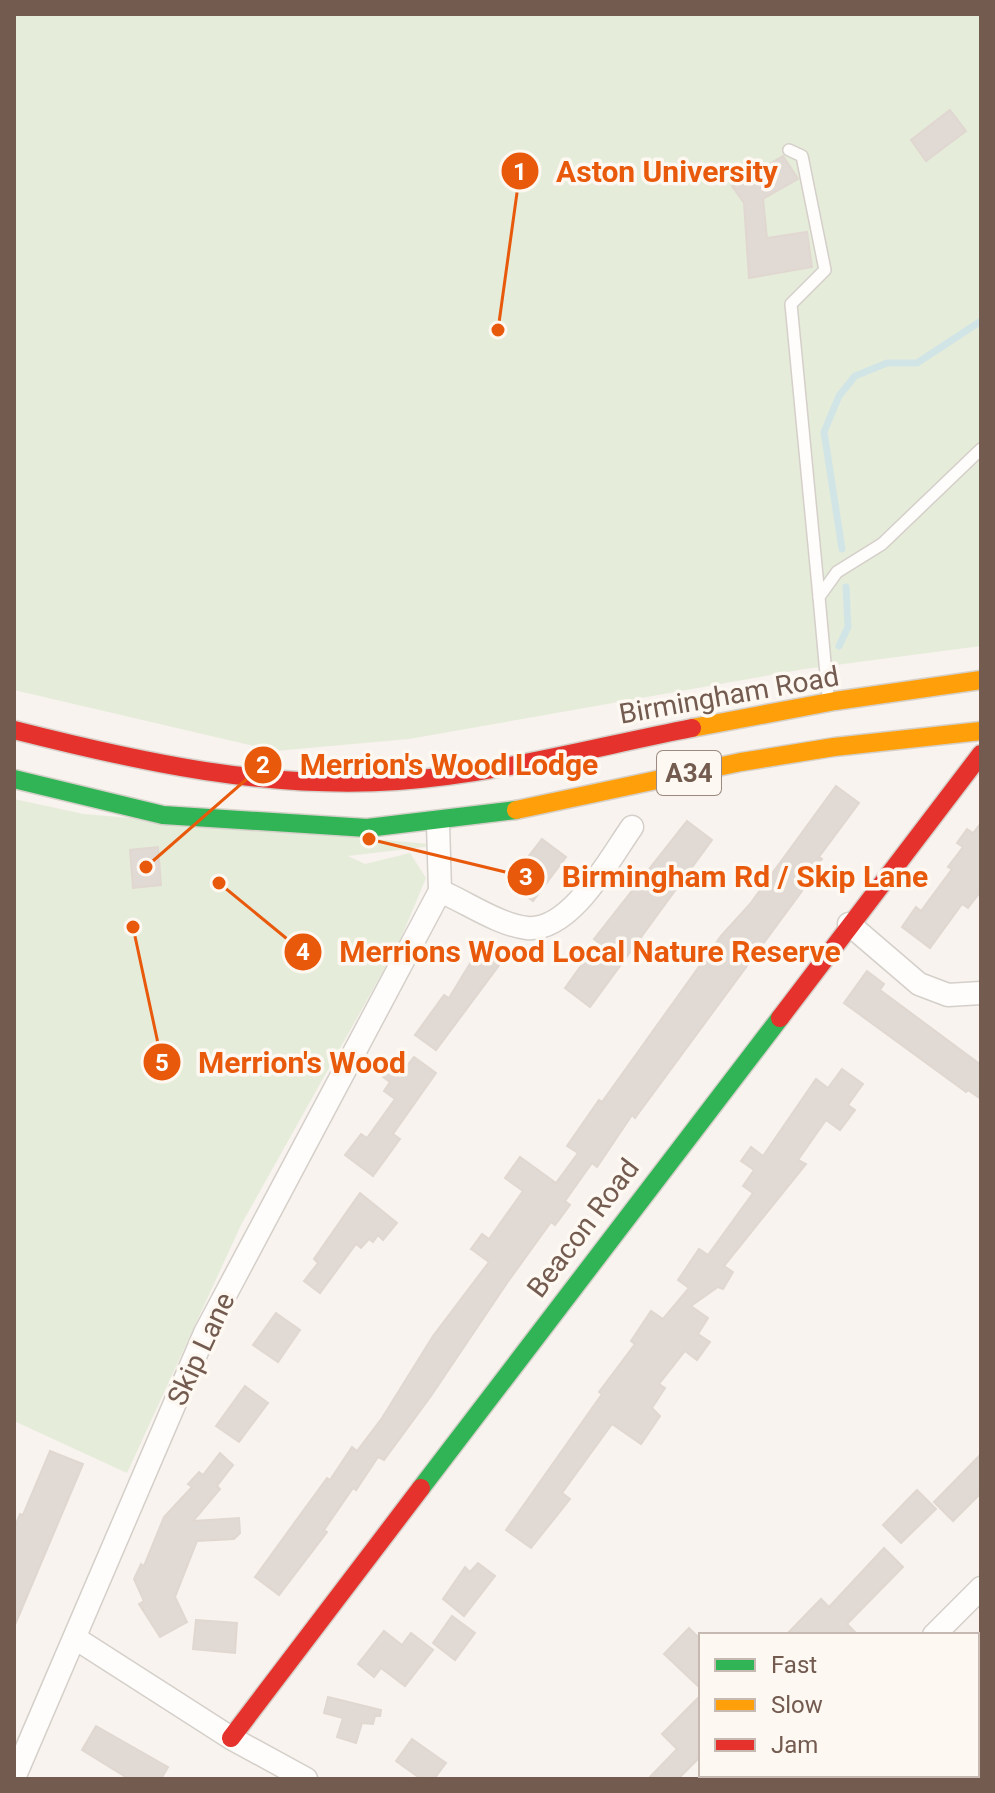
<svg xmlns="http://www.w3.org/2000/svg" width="995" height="1793" font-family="Roboto,sans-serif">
	<rect width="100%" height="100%" fill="#f8f3ee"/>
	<!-- green -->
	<g fill="#e6ecda">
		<path d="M14 14H981V646L805 669 409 739 275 751 14 690Z"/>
		<path d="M14 799 84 814 441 845 348 856 365 864 410 853 426 878 399 943 241 1225 127 1473 14 1421Z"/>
	</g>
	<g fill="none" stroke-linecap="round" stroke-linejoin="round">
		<!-- stream -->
		<g stroke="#d2e5e6" stroke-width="7">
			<path d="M842 549 824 432 839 396 855 376 887 363H917L981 321"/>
			<path d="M839 646 848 627 846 587"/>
		</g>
	</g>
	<!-- building -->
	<g fill="#e1d9d4" stroke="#e0d7d1" stroke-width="2">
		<path d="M950 110 966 131 926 161 911 140Z"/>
		<path d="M783 156 798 179 763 199 767 238 807 232 812 267 749 278 744 203 732 186Z"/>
		<path d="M836 786 859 803 819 857 822 859 802 885 805 887 635 1118 632 1115 597 1167 592 1163 565 1201 570 1205 555 1225 551 1222 507 1283 431 1396 384 1460 378 1457 356 1490 353 1488 324 1530 327 1532 279 1595 255 1577 327 1478 330 1480 352 1447 357 1451 382 1418 433 1336 489 1262 471 1249 482 1234 489 1239 523 1191 505 1178 520 1157 556 1183 578 1153 567 1146 599 1100 602 1102 721 936 750 904Z"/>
		<path d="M687 821 712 840 590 1007 565 988 598 942 594 939Z"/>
		<path d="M981 823V891L968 908 962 904 930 948 902 927 916 907 921 911 952 869 948 867 963 847 957 843 967 829 973 833Z"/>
		<path d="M542 839 566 857 533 901 508 883Z"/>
		<path d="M158 847 161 885 133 888 130 850Z"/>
		<path d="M483 942 506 956 436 1050 415 1035 444 995 449 998Z"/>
		<path d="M867 971 884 984 880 990 981 1065V1099L968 1090 966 1092 844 1003Z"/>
		<path d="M414 1057 436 1073 393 1134 400 1139 373 1176 345 1155 361 1134 367 1138 395 1099 384 1091 390 1082 383 1077 393 1063 404 1070Z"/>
		<path d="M842 1069 863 1084 848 1105 855 1110 840 1130 826 1120 798 1160 806 1164 724 1266 733 1272 723 1289 718 1287 691 1306 708 1318 698 1334 710 1342 697 1360 685 1351 659 1384 665 1388 652 1408 660 1416 641 1444 612 1424 562 1493 570 1499 531 1548 506 1530 602 1394 599 1392 635 1344 631 1341 651 1311 663 1319 689 1288 678 1280 699 1249 708 1255 753 1193 743 1186 754 1170 741 1161 751 1147 763 1156 816 1079 828 1088Z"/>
		<path d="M360 1193 397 1223 383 1240 378 1235 373 1242 369 1239 361 1248 356 1244 320 1293 304 1281 318 1263 314 1259Z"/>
		<path d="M276 1313 300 1330 278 1362 253 1345Z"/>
		<path d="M245 1386 268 1403 239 1442 216 1426Z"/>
		<path d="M50 1451 83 1464 14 1627V1529L20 1514 23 1515Z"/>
		<path d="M220 1453 233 1465 217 1486 220 1489 193 1521 239 1518 240 1533 234 1539 197 1541 175 1597 187 1622 160 1637 139 1604 144 1601 134 1579 141 1564 144 1566 164 1517 192 1487 188 1484 199 1472 203 1475Z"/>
		<path d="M981 1454V1493L953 1521 934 1502Z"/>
		<path d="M917 1490 936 1509 901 1543 883 1525Z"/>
		<path d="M884 1548 903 1567 847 1624 858 1635H786L821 1599 829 1607Z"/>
		<path d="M478 1563 495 1576 464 1616 443 1599 465 1567 470 1572Z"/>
		<path d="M452 1616 475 1633 455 1660 433 1643Z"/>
		<path d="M196 1620 237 1623 235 1653 193 1649Z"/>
		<path d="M689 1628 701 1640V1689L664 1654Z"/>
		<path d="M384 1631 402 1645 411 1633 433 1650 405 1686 381 1668 374 1677 358 1664Z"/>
		<path d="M701 1695V1756L678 1779H648L677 1749 662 1734Z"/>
		<path d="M328 1697 381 1710 380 1716H375L373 1724 362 1723 356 1743 337 1737 343 1718 324 1713Z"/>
		<path d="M96 1726 168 1767 161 1779H129L82 1750Z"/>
		<path d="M412 1739 446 1763 434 1779H421L396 1761Z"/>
	</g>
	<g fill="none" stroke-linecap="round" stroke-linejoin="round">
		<!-- lane casing -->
		<g stroke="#d5cfc9" stroke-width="14">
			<g id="lane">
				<path d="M789 150 802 156 825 270 791 304 819 597"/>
				<path d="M828 696 819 597 837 572 882 544 981 449"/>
				<path d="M747 1775 751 1779"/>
			</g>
		</g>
		<!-- street casing -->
		<g stroke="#d5cfc9" stroke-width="25">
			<g id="street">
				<path d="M440 891C466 902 499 925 527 928 571 932 610 858 632 827"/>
				<path d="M849 924 919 984 948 995 981 993"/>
				<path d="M934 1635 981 1588"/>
				<path d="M75 1638 231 1738 306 1779"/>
				<path d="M14 1778 205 1333 440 891 438 824"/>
				<path d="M790 1779 794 1775"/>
			</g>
		</g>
		<!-- fast casing -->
		<g stroke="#d6d0ca" stroke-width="21">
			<g id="fast">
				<path d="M14 779 163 815 367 828 516 810"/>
				<path d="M421 1488 780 1018"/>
			</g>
		</g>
		<!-- slow casing -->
		<g stroke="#d6d0ca" stroke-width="21">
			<g id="slow">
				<path d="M692 728 835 701 981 680"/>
				<path d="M516 810 741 762 834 747 981 731"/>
			</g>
		</g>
		<!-- jam casing -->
		<g stroke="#d6d0ca" stroke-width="21">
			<g id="jam">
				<path d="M14 730C140 762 267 790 398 781 497 774 595 747 692 728"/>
				<path d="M780 1018 981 754"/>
				<path d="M231 1738 421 1488"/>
			</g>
		</g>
		<!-- lane -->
		<use href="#lane" stroke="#fefdfc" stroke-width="11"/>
		<!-- street -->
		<use href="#street" stroke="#fefdfc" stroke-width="22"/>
		<!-- fast -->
		<use href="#fast" stroke="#30b455" stroke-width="18"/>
		<!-- slow -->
		<use href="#slow" stroke="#ff9f0a" stroke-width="18"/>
		<!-- jam -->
		<use href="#jam" stroke="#e5322d" stroke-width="18"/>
	</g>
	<g text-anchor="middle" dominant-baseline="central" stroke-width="7" stroke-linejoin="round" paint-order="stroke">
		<!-- shield labels -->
		<rect fill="#fdf8f1" stroke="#9c8a80" stroke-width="2" x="657" y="751" width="64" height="44" rx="6"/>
		<g font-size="26" font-weight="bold" fill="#735b50">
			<text x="689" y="773">A34</text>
		</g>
		<!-- street labels -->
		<g font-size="28" fill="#735b50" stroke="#fdf8f1">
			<text transform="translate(729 695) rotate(-10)">Birmingham Road</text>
			<text transform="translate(583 1228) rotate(-53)">Beacon Road</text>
			<text transform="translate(201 1349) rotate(-65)">Skip Lane</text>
		</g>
	</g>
	<!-- callouts -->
	<path fill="none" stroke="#e8590c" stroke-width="3" d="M498 330L520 171M146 867L263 765M369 839L526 877M219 883L303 952M133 927L162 1062"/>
	<g fill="#e8590c" stroke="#fdf8f1" stroke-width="3">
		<circle cx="498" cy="330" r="8"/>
		<circle cx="146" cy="867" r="8"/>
		<circle cx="369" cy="839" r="8"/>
		<circle cx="219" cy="883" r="8"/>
		<circle cx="133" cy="927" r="8"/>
		<circle cx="520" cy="171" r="20"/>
		<circle cx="263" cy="765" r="20"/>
		<circle cx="526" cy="877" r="20"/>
		<circle cx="303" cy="952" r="20"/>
		<circle cx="162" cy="1062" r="20"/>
	</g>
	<g font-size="24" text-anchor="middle" font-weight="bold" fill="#fff">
		<text x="520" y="180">1</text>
		<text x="263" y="773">2</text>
		<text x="526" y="885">3</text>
		<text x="303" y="960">4</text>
		<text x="162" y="1071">5</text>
	</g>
	<g font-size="30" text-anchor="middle" font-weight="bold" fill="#e8590c" stroke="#fdf8f1" stroke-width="7" stroke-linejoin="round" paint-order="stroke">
		<text x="667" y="182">Aston University</text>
		<text x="449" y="775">Merrion's Wood Lodge</text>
		<text x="745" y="887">Birmingham Rd / Skip Lane</text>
		<text x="590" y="962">Merrions Wood Local Nature Reserve</text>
		<text x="302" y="1073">Merrion's Wood</text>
	</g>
	<!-- border -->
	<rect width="995" height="1793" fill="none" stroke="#735b50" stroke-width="32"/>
	<!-- legend -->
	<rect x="699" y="1633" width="280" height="144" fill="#fdf8f1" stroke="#c6b9b1" stroke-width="2"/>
	<rect x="715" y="1659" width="40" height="12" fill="#30b455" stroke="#c6b9b1" stroke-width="2"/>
	<text x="771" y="1673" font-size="24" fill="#735b50">Fast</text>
	<rect x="715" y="1699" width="40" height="12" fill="#ff9f0a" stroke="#c6b9b1" stroke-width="2"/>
	<text x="771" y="1713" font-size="24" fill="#735b50">Slow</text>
	<rect x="715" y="1739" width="40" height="12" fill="#e5322d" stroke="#c6b9b1" stroke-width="2"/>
	<text x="771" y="1753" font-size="24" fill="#735b50">Jam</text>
</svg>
